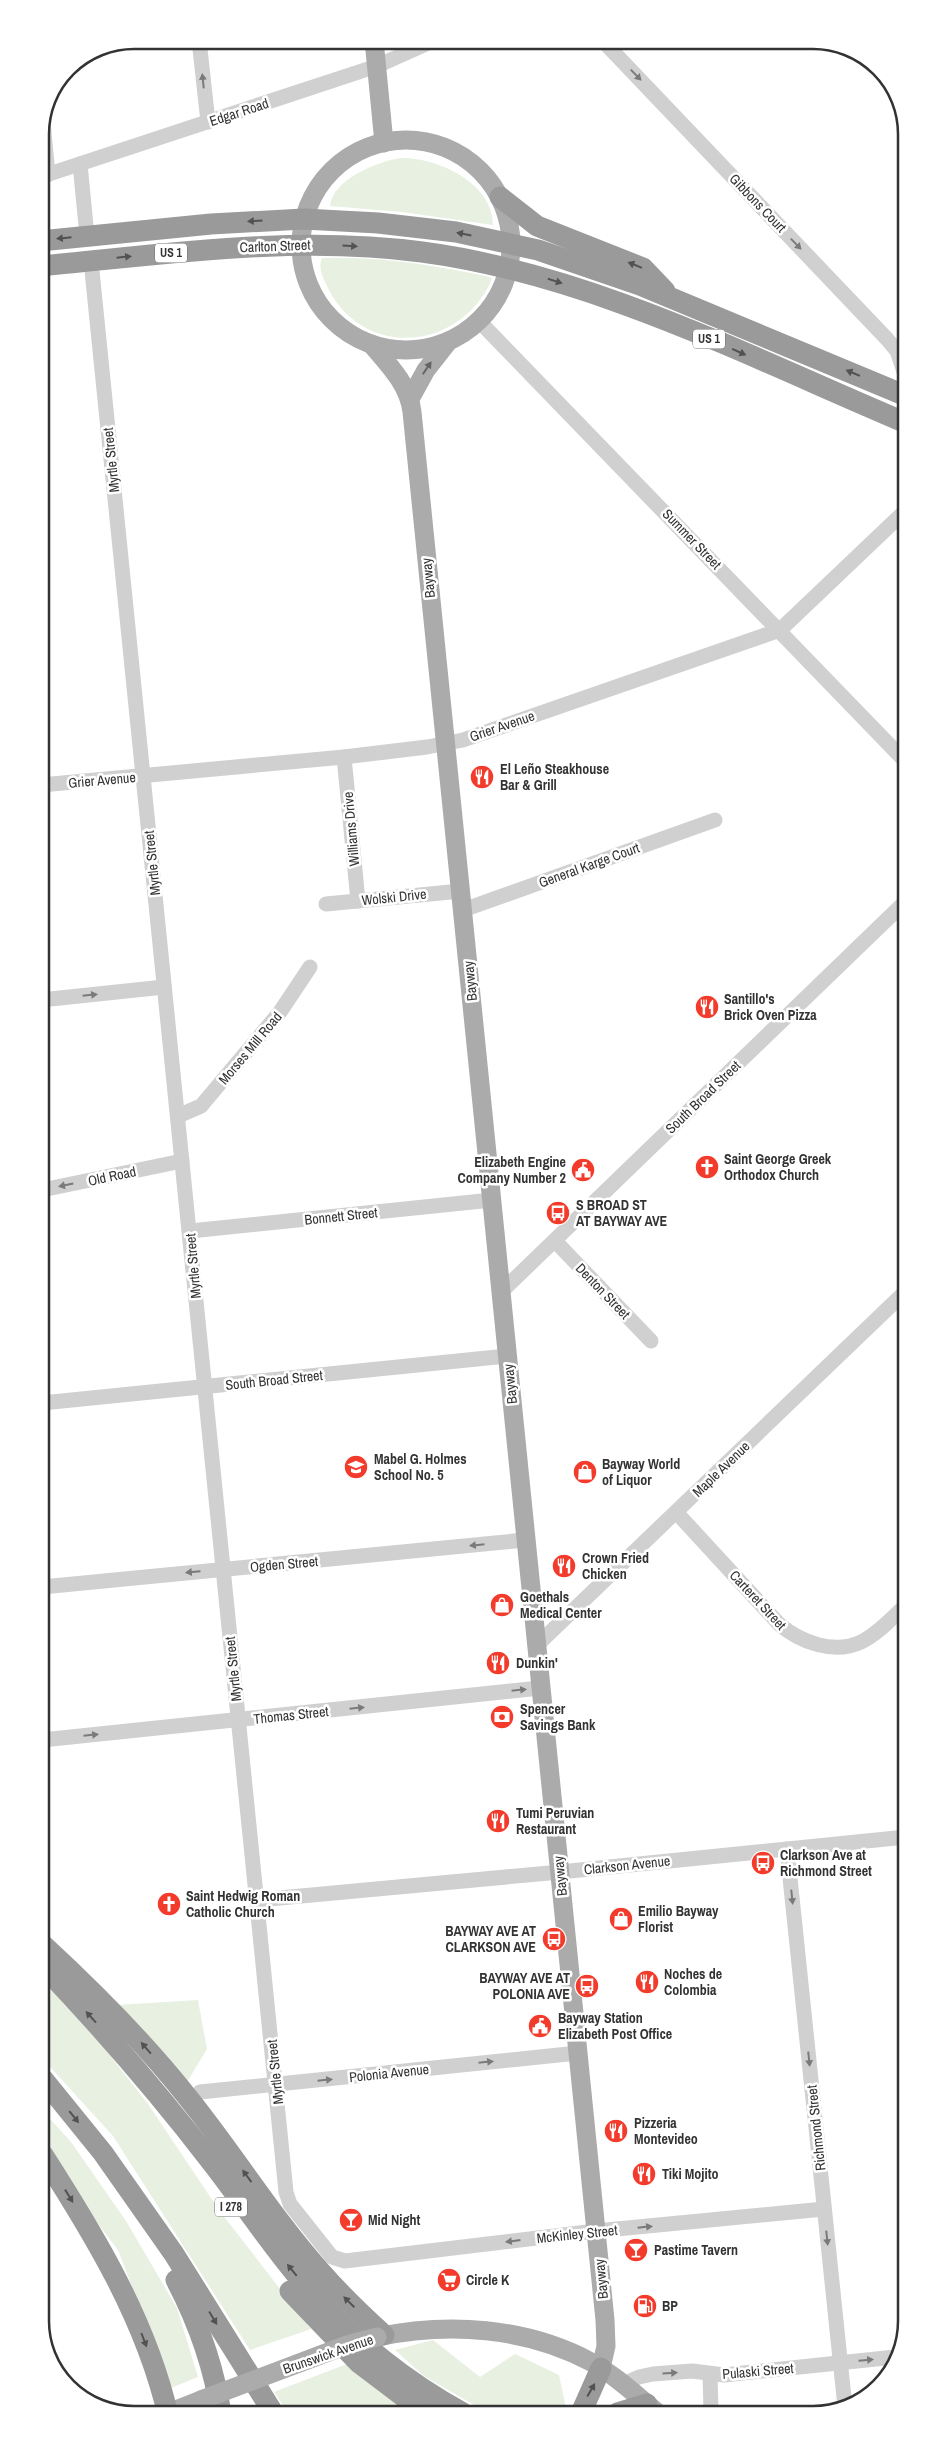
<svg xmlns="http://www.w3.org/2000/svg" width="947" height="2455" font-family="'Archivo Narrow',sans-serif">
	<rect width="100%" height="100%" fill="#fff"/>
	<!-- green -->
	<g fill="#e7f0e1">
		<path d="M400 158C436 157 493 182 493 225L402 212 330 206C333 179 377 162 400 158Z"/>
		<path d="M322 258C379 256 434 265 490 277L492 279C460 353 360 360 326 284 322 276 318 266 322 258Z"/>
		<path d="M43 1982 83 2021 148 2104 219 2210 311 2329 250 2350 113 2136 43 2059Z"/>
		<path d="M198 2000 207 2049 187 2082 117 2005Z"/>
		<path d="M43 2111 71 2142 126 2221 177 2308 198 2377 171 2388 118 2250 92 2216 43 2141Z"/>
		<path d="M433 2340 480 2377 515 2354 559 2375 567 2413H488L424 2376 395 2350Z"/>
		<path d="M352 2362 413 2414H289L274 2392Z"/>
	</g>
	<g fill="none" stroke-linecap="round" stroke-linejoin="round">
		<!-- minor -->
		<g stroke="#d0d0d0" stroke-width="15">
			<path d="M199 40 208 122"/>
			<path d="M602 40 887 339 897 351 904 372"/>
			<path d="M43 122 48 175"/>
			<path d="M80 164 87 236"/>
			<path d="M40 177 377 66 435 40"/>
			<path d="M91 261 286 2192 290 2204 332 2257 345 2261 596 2231 824 2209"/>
			<path d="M478 320 905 761"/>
			<path d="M344 757 358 901"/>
			<path d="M41 785 344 757 427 747 463 740 780 630 904 512"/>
			<path d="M326 904 461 891"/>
			<path d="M463 910 715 820"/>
			<path d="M41 1000 164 987"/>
			<path d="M178 1116 201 1106 280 1012 310 967"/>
			<path d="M42 1190 182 1161"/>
			<path d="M190 1231 492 1200"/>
			<path d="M555 1241 651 1341"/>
			<path d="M501 1292 905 902"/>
			<path d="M42 1403 507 1356"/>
			<path d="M676 1512 779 1624C800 1642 834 1655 861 1642 878 1634 893 1617 906 1605"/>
			<path d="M42 1587 525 1540"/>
			<path d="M536 1646 905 1292"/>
			<path d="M42 1740 540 1688"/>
			<path d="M787 1849 845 2407"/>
			<path d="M258 1900 560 1872 906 1837"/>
			<path d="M200 2092 578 2053"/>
			<path d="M710 2374 711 2412"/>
			<path d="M623 2384 639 2377 653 2374 692 2371 724 2375 895 2357"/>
		</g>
		<!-- major -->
		<g stroke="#ababab" stroke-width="19">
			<path d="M374 40 384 143"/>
			<circle cx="406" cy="245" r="105"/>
			<path d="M372 345C389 365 409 385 412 412L605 2320 606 2346 601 2368"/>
			<path d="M410 399 426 370 448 342"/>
			<path d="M377 2337C448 2322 526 2327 591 2362 615 2375 636 2395 658 2413"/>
			<path d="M168 2413 201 2400"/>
		</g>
		<!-- highway -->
		<g stroke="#9a9a9a" stroke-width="21">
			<path d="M500 197 537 226 643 268 665 291"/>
			<path d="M40 241 211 224 304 219 378 223 456 232 538 250 640 285 904 395"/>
			<path d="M40 266C168 254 294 235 422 252 589 274 750 357 904 422"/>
			<path d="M43 1945C95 1993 145 2043 189 2099 234 2155 272 2217 320 2271 340 2294 362 2315 384 2335"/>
			<path d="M43 1966C103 2029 160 2095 213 2164 241 2200 266 2238 295 2273 342 2330 399 2378 463 2413"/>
			<path d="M43 2079 103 2153 174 2254 274 2414"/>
			<path d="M43 2155C95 2236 146 2320 168 2415"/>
			<path d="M176 2280C198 2322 214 2367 221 2414"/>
			<path d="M290 2291 359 2363 425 2413"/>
			<path d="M581 2413 601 2368"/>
			<path d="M617 2413 647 2404"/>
		</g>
		<!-- major-bridge -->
		<path stroke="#ababab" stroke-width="19" d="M201 2400 347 2345 377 2337"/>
	</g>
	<!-- one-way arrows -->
	<defs><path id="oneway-solid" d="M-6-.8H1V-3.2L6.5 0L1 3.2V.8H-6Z" transform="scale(1.25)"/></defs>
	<g fill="#7a7a7a">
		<use href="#oneway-solid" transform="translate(636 75) rotate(46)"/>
		<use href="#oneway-solid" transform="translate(203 81) rotate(-96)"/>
		<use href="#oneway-solid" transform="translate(796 244) rotate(46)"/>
		<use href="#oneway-solid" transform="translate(90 995) rotate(-6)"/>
		<use href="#oneway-solid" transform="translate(66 1185) rotate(168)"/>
		<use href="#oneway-solid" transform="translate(477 1545) rotate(174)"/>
		<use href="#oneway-solid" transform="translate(193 1572) rotate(175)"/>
		<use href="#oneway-solid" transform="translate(519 1690) rotate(-6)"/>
		<use href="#oneway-solid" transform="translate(357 1708) rotate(-6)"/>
		<use href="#oneway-solid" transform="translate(91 1735) rotate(-6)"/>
		<use href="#oneway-solid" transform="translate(792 1897) rotate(84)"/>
		<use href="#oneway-solid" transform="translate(809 2059) rotate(84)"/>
		<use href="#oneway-solid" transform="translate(486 2062) rotate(-6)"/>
		<use href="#oneway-solid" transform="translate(325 2080) rotate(-6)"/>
		<use href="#oneway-solid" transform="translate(645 2227) rotate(-6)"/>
		<use href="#oneway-solid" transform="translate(827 2238) rotate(84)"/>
		<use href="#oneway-solid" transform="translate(513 2241) rotate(173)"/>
		<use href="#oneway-solid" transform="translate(866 2360) rotate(-5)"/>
		<use href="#oneway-solid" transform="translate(670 2373) rotate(-3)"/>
	</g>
	<g fill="#525252">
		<use href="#oneway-solid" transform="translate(255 221) rotate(177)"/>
		<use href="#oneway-solid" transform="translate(464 234) rotate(-169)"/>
		<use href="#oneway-solid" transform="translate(64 238) rotate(174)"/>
		<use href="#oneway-solid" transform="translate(350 246) rotate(4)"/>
		<use href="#oneway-solid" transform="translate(124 257) rotate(-6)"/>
		<use href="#oneway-solid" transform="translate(635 265) rotate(-158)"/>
		<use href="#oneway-solid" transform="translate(555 281) rotate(17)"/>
		<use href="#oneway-solid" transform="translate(739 352) rotate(24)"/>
		<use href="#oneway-solid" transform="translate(853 373) rotate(-157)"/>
		<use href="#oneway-solid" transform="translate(91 2017) rotate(-132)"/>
		<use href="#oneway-solid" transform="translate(146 2048) rotate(-131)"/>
		<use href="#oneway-solid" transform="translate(74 2117) rotate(51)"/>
		<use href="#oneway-solid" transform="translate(247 2176) rotate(-126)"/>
		<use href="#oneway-solid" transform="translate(69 2196) rotate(58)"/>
		<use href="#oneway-solid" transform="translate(292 2270) rotate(-129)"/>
		<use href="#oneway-solid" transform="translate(349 2302) rotate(-136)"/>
		<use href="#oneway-solid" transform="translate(213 2318) rotate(59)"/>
		<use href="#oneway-solid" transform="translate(144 2340) rotate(69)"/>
		<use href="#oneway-solid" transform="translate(591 2390) rotate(-60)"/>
	</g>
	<use fill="#636363" href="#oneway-solid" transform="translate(427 368) rotate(-56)"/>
	<!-- icons -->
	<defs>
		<g id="restaurant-disc" transform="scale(1.25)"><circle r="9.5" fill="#f33b2c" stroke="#fff"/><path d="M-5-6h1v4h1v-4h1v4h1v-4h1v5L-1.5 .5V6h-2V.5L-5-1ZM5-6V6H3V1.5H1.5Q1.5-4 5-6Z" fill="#fff"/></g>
		<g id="church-disc" transform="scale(1.25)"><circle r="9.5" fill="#f33b2c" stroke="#fff"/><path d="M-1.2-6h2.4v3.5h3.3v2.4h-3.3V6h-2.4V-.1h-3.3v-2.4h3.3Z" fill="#fff"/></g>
		<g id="civic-disc" transform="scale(1.25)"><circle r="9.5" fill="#f33b2c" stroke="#fff"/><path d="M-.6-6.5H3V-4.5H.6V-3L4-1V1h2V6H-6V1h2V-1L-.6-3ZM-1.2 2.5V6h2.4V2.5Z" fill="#fff"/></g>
		<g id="bus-disc" transform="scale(1.25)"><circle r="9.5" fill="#f33b2c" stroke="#fff"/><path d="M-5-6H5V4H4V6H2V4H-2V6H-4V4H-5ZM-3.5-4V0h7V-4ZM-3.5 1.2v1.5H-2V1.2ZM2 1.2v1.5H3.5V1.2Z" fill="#fff"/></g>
		<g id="school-disc" transform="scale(1.25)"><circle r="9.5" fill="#f33b2c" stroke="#fff"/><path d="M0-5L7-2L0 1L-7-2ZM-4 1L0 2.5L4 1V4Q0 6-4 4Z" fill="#fff"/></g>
		<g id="shop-disc" transform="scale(1.25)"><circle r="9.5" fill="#f33b2c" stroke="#fff"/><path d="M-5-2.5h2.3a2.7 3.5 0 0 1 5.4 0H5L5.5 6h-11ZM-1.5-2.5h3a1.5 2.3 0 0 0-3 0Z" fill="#fff"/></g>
		<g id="bank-disc" transform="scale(1.25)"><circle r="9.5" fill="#f33b2c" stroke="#fff"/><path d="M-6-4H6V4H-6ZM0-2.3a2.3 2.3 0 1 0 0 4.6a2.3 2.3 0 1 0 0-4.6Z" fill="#fff"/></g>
		<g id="bar-disc" transform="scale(1.25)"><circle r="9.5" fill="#f33b2c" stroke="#fff"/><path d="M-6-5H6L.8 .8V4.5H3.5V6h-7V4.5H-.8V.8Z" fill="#fff"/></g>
		<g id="supermarket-disc" transform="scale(1.25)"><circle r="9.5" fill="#f33b2c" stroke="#fff"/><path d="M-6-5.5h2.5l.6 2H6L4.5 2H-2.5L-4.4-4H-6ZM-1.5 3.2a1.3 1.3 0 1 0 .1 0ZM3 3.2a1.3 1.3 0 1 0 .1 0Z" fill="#fff"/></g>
		<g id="fuel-disc" transform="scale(1.25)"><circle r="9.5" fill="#f33b2c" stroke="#fff"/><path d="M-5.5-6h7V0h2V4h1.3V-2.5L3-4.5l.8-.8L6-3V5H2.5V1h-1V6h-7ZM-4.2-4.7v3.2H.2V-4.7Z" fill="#fff"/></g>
	</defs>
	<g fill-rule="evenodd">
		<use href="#restaurant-disc" x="482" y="777"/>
		<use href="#restaurant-disc" x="707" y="1007"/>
		<use href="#church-disc" x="707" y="1167"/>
		<use href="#civic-disc" x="583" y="1170"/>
		<use href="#bus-disc" x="558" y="1213"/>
		<use href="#school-disc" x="356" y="1467"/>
		<use href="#shop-disc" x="585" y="1472"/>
		<use href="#restaurant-disc" x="564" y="1566"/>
		<use href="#shop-disc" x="502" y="1605"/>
		<use href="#restaurant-disc" x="498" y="1663"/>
		<use href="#bank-disc" x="502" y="1717"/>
		<use href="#restaurant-disc" x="498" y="1821"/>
		<use href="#bus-disc" x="763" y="1863"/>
		<use href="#church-disc" x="169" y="1904"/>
		<use href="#shop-disc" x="621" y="1919"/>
		<use href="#bus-disc" x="554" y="1939"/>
		<use href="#restaurant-disc" x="647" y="1982"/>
		<use href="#bus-disc" x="587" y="1986"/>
		<use href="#civic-disc" x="540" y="2026"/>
		<use href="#restaurant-disc" x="616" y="2131"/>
		<use href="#restaurant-disc" x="644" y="2174"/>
		<use href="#bar-disc" x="351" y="2220"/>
		<use href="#bar-disc" x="636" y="2250"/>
		<use href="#supermarket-disc" x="449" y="2280"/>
		<use href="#fuel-disc" x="645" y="2306"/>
	</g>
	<g text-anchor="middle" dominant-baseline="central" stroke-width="5" stroke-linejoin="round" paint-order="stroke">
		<!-- shield labels -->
		<g fill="#fff" stroke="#707070" stroke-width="1">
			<rect x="155" y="243.5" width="32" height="19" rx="4"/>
			<rect x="693" y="329.5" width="32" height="19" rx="4"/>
			<rect x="215" y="2197.5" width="32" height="19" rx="4"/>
		</g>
		<g font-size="12" font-weight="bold" fill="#333">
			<text x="171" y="253">US 1</text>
			<text x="709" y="339">US 1</text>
			<text x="231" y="2207">I 278</text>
		</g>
		<!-- street labels -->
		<g font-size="14" fill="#333" stroke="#fff">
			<text transform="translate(239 112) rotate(-18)">Edgar Road</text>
			<text transform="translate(758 203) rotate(46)">Gibbons Court</text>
			<text transform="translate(275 246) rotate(-2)">Carlton Street</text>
			<text transform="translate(111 460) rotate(-96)">Myrtle Street</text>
			<text transform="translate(692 539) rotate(46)">Summer Street</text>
			<text transform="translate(428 578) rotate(-96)">Bayway</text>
			<text transform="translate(502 726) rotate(-19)">Grier Avenue</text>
			<text transform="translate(102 780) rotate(-5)">Grier Avenue</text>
			<text transform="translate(351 829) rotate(-95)">Williams Drive</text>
			<text transform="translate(152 863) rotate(-96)">Myrtle Street</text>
			<text transform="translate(589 865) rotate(-20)">General Karge Court</text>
			<text transform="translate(394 897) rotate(-6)">Wolski Drive</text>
			<text transform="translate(470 981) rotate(-96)">Bayway</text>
			<text transform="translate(250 1048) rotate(-50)">Morses Mill Road</text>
			<text transform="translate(703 1097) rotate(-44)">South Broad Street</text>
			<text transform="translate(112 1176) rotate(-12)">Old Road</text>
			<text transform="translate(341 1216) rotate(-6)">Bonnett Street</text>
			<text transform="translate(193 1266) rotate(-95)">Myrtle Street</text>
			<text transform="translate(603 1291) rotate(46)">Denton Street</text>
			<text transform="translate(274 1380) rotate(-6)">South Broad Street</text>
			<text transform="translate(510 1384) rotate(-96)">Bayway</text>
			<text transform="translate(721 1469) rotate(-44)">Maple Avenue</text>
			<text transform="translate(284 1564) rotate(-5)">Ogden Street</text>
			<text transform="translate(758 1600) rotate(47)">Carteret Street</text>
			<text transform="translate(233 1669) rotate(-96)">Myrtle Street</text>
			<text transform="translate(291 1715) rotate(-6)">Thomas Street</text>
			<text transform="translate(627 1865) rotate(-6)">Clarkson Avenue</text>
			<text transform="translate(560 1876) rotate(-96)">Bayway</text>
			<text transform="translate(275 2072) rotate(-96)">Myrtle Street</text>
			<text transform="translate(389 2073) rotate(-6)">Polonia Avenue</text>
			<text transform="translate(816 2128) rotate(-96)">Richmond Street</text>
			<text transform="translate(577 2234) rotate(-6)">McKinley Street</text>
			<text transform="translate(601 2279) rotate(-96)">Bayway</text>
			<text transform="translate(328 2354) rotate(-19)">Brunswick Avenue</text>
			<text transform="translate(758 2371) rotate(-5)">Pulaski Street</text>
		</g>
		<!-- poi labels -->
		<g font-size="14" font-weight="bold" fill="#333" stroke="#fff" text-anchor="start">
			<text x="500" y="769">El Leño Steakhouse<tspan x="500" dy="16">Bar &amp; Grill</tspan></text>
			<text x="724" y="999">Santillo's<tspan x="724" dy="16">Brick Oven Pizza</tspan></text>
			<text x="724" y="1159">Saint George Greek<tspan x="724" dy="16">Orthodox Church</tspan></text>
			<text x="566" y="1162" text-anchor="end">Elizabeth Engine<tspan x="566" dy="16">Company Number 2</tspan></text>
			<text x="576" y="1205">S BROAD ST<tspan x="576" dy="16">AT BAYWAY AVE</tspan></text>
			<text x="374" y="1459">Mabel G. Holmes<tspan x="374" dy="16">School No. 5</tspan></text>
			<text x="602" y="1464">Bayway World<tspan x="602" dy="16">of Liquor</tspan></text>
			<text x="582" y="1558">Crown Fried<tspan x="582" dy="16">Chicken</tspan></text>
			<text x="520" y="1597">Goethals<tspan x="520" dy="16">Medical Center</tspan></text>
			<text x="516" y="1663">Dunkin'</text>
			<text x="520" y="1709">Spencer<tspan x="520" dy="16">Savings Bank</tspan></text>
			<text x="516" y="1813">Tumi Peruvian<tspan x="516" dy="16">Restaurant</tspan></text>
			<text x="780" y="1855">Clarkson Ave at<tspan x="780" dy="16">Richmond Street</tspan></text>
			<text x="186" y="1896">Saint Hedwig Roman<tspan x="186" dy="16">Catholic Church</tspan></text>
			<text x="638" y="1911">Emilio Bayway<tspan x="638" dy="16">Florist</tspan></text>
			<text x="536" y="1931" text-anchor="end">BAYWAY AVE AT<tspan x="536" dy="16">CLARKSON AVE</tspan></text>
			<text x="664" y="1974">Noches de<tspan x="664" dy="16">Colombia</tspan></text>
			<text x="570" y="1978" text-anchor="end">BAYWAY AVE AT<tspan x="570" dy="16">POLONIA AVE</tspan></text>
			<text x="558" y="2018">Bayway Station<tspan x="558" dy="16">Elizabeth Post Office</tspan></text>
			<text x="634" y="2123">Pizzeria<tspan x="634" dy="16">Montevideo</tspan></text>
			<text x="662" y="2174">Tiki Mojito</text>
			<text x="368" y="2220">Mid Night</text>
			<text x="654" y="2250">Pastime Tavern</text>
			<text x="466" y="2280">Circle K</text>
			<text x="662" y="2306">BP</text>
		</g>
	</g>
	<!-- crop -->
	<path d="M0 0H947V2455H0ZM134 49H813A85 85 0 0 1 898 134V2321A85 85 0 0 1 813 2406H134A85 85 0 0 1 49 2321V134A85 85 0 0 1 134 49Z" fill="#fff" fill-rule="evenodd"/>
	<path fill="none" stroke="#333" stroke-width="2.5" d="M134 49H813A85 85 0 0 1 898 134V2321A85 85 0 0 1 813 2406H134A85 85 0 0 1 49 2321V134A85 85 0 0 1 134 49Z"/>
</svg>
